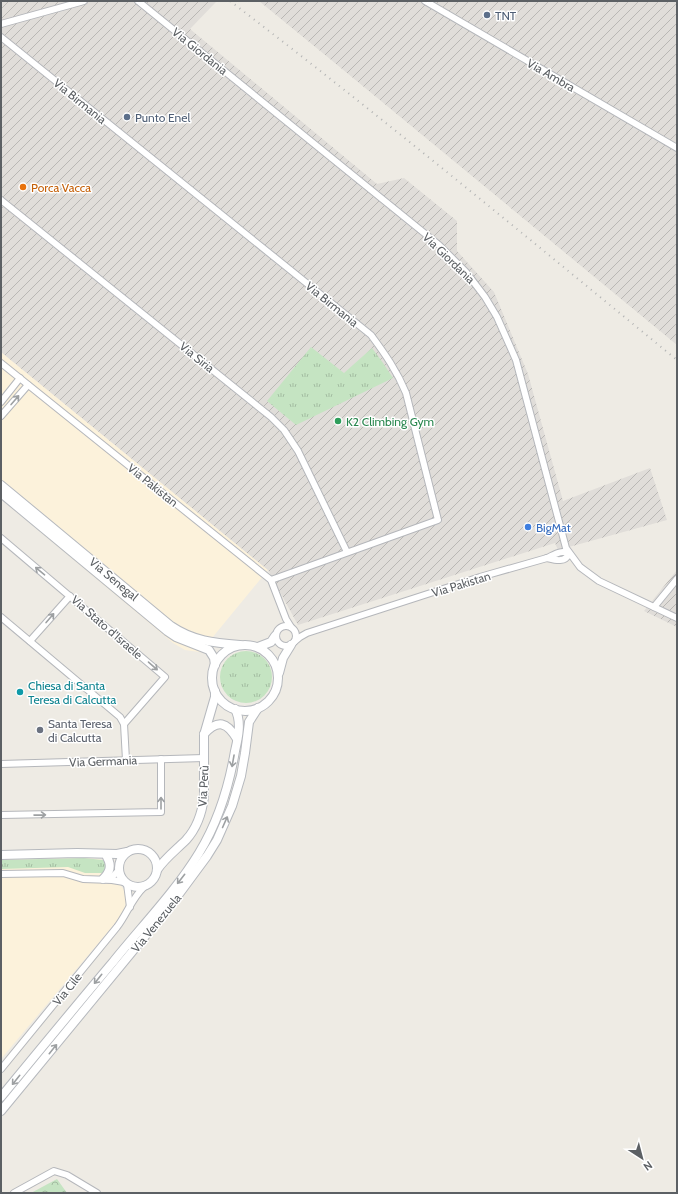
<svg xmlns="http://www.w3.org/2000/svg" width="678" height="1194" font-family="Cabin,sans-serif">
	<defs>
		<pattern id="industrial-furrows" width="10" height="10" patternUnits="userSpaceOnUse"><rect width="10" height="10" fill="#e0ddd9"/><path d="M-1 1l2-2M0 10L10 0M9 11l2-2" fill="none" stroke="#b9b7b4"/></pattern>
		<pattern id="grass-tufts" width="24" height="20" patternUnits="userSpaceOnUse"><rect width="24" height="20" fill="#c5e4c2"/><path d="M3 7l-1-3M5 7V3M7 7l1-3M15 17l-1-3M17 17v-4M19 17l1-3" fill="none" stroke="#a3bca1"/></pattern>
		<pattern id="forest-crowns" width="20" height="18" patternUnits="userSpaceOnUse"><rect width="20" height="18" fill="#c5e4c2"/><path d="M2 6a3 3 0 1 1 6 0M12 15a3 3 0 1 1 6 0" fill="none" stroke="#a3bca1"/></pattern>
	</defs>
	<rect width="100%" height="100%" fill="#eeebe4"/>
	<!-- commercial -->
	<g fill="#fcf2db">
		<path d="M1 352 268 570 212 638 206 653 185 650 173 643 1 499Z"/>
		<path d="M84 858 99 859 104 861V872L102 874 103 884 117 883 121 886 125 891 127 896 125 908 117 921 1 1059V860Z"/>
	</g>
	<!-- industrial -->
	<g fill="url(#industrial-furrows)">
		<path d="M1 1H214L216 2 190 29 377 184 404 178 457 221V251L494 292 528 374 563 501 650 468 667 520 558 550 555 543 298 625 268 570 1 352Z"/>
		<path d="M259 1H677V345L330 59Z"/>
		<path d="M677 570V627L644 611Z"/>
	</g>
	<!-- grass -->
	<g fill="url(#grass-tufts)">
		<path d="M311 347 344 373 372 348 383 363 393 378 296 425 267 401Z"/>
		<circle cx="246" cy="677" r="26"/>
		<path d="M84 858 103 860 106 864 105 870 102 873H85L68 867 1 869V860Z"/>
	</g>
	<!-- forest -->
	<path fill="url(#forest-crowns)" d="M57 1179 67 1193H31Z"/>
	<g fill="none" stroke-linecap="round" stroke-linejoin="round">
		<!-- street casing -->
		<g stroke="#b5b7bb" stroke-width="8">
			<g id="street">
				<path d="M138 1 439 245 466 272 485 297 497 317 516 360 566 548 580 567 599 581 677 618"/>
				<path d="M425 1 677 148"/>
				<path d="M1 24 84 1"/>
				<path d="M1 37 371 335C385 354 397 371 406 393L438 520 271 580"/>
				<path d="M1 200 271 417 284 430 298 451 347 552"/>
				<path d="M1 363 271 580 286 619 291 627"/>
				<path d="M1 402 20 378"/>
				<path d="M1 416 28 385"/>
				<path d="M1 538 165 677 124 724"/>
				<path d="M547 558C555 560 565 563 569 554"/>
				<path d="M654 607 677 579"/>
				<path d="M1 617 120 717 124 724 126 760"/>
				<circle cx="286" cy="636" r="10"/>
				<path d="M30 641 70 596"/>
				<path d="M294 642 300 637 307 633 480 577 547 558C554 555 562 549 569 554"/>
				<path d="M1 764 204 758"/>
				<path d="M1 815 161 812V759"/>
				<path d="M1 874 63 873 83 879 112 880 124 882"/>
				<path d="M107 878 112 877 119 870"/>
				<path d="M127 884 130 907"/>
				<path d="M1 1069 117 927C127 914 132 898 144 887"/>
				<path d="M14 1193 54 1171 67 1175 97 1193"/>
			</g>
		</g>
		<!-- secondary casing -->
		<g stroke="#b6b9be" stroke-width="10">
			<g id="secondary">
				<path d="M1 485 171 626C193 641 214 643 240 645"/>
				<path d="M1 493 167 631 176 637 209 650 214 658 215 665"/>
				<circle cx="245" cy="678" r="33"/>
				<path d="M258 647 271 642 275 636"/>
				<path d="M279 673 283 658 291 645"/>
				<path d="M204 734C218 719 227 722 237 739"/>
				<circle cx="138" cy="868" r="19"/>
				<path d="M1 855 77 853 117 854 127 852"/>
				<path d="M157 870C165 858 176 850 186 840 197 828 202 813 204 797V735L215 697V691"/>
				<path d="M103 879C110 872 112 866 107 857"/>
				<path d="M1 1097C38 1052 75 1007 113 962 141 927 176 891 199 853 218 822 229 786 235 751 238 738 242 722 235 709"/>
				<path d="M1 1111 173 902 207 856 217 840 232 806 241 776 245 753 249 722 258 708"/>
			</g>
		</g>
		<!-- street -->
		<use href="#street" stroke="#fff" stroke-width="6"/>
		<!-- secondary -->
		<use href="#secondary" stroke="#fff" stroke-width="8"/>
		<!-- rail -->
		<path stroke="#b3b4b4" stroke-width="2" stroke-dasharray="1 5" stroke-linecap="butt" d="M230 1C382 117 529 239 677 360"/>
	</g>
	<!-- one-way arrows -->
	<defs><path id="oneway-shaft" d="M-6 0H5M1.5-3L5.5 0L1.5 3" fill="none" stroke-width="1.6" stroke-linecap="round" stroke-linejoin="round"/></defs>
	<g stroke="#9da0a2">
		<use href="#oneway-shaft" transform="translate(15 400) rotate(-49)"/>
		<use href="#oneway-shaft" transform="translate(40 571) rotate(-140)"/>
		<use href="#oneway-shaft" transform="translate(50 618) rotate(-49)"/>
		<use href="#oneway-shaft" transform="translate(153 666) rotate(41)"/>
		<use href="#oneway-shaft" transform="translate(233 761) rotate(100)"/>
		<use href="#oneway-shaft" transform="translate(161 803) rotate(-90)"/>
		<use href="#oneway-shaft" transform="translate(40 815) rotate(-1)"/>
		<use href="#oneway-shaft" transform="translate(225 822) rotate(-66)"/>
		<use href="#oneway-shaft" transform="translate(181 879) rotate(128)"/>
		<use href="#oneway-shaft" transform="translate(98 979) rotate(129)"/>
		<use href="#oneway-shaft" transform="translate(53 1049) rotate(-51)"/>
		<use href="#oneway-shaft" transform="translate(16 1080) rotate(129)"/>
	</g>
	<!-- markers -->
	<g fill="#5c6f8a" stroke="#fff" stroke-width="1.5">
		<circle cx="487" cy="15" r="4"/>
		<circle cx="127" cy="117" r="4"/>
	</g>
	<circle fill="#e8710a" stroke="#fff" stroke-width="1.5" cx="23" cy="187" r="4"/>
	<circle fill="#2e9e5b" stroke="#fff" stroke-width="1.5" cx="338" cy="421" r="4"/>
	<circle fill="#3f7fe0" stroke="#fff" stroke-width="1.5" cx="528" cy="527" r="4"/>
	<circle fill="#0f9aa8" stroke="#fff" stroke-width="1.5" cx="20" cy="692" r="4"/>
	<circle fill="#6b7280" stroke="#fff" stroke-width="1.5" cx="40" cy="730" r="4"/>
	<g text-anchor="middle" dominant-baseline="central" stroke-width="3" stroke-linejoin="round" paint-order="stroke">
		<!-- service labels -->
		<g font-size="12" fill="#4e5e75" stroke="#fff" text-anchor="start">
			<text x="495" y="15">TNT</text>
			<text x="135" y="117">Punto Enel</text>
		</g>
		<!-- street labels -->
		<g font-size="12" fill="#5c6064" stroke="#fff">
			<text transform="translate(200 51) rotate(39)">Via Giordania</text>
			<text transform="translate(551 75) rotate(30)">Via Ambra</text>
			<text transform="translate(80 101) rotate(39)">Via Birmania</text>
			<text transform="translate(449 258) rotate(44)">Via Giordania</text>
			<text transform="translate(332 304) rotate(39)">Via Birmania</text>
			<text transform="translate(197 357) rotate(39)">Via Siria</text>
			<text transform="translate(153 485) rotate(39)">Via Pakistan</text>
			<text transform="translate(114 579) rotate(40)">Via Senegal</text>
			<text transform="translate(461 584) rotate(-17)">Via Pakistan</text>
			<text transform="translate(107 627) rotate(41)">Via Stato d'Israele</text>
			<text transform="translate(103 761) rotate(-2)">Via Germania</text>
			<text transform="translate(203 786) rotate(-87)">Via Perù</text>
			<text transform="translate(156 923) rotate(-51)">Via Venezuela</text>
			<text transform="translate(67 989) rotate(-51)">Via Cile</text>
		</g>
		<!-- food labels -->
		<g font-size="12" fill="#c56008" stroke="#fff" text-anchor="start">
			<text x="31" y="187">Porca Vacca</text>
		</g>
		<!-- leisure labels -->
		<g font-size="12" fill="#27864d" stroke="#fff" text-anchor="start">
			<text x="346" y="421">K2 Climbing Gym</text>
		</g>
		<!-- shop labels -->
		<g font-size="12" fill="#366cbe" stroke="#fff" text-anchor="start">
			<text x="536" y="527">BigMat</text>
		</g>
		<!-- culture labels -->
		<g font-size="12" fill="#0d838f" stroke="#fff" text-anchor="start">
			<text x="28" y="685">Chiesa di Santa<tspan x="28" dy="14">Teresa di Calcutta</tspan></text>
		</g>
		<!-- worship labels -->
		<g font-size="12" fill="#5b616d" stroke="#fff" text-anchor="start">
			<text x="48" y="723">Santa Teresa<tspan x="48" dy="14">di Calcutta</tspan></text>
		</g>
	</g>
	<!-- border -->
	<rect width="678" height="1194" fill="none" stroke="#5c6064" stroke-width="4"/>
	<!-- north arrow -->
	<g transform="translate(642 1158) rotate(144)" stroke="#ffffff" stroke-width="3" paint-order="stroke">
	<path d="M0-3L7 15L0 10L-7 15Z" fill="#5c6064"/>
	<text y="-6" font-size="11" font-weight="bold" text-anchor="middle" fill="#5c6064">N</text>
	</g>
</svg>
